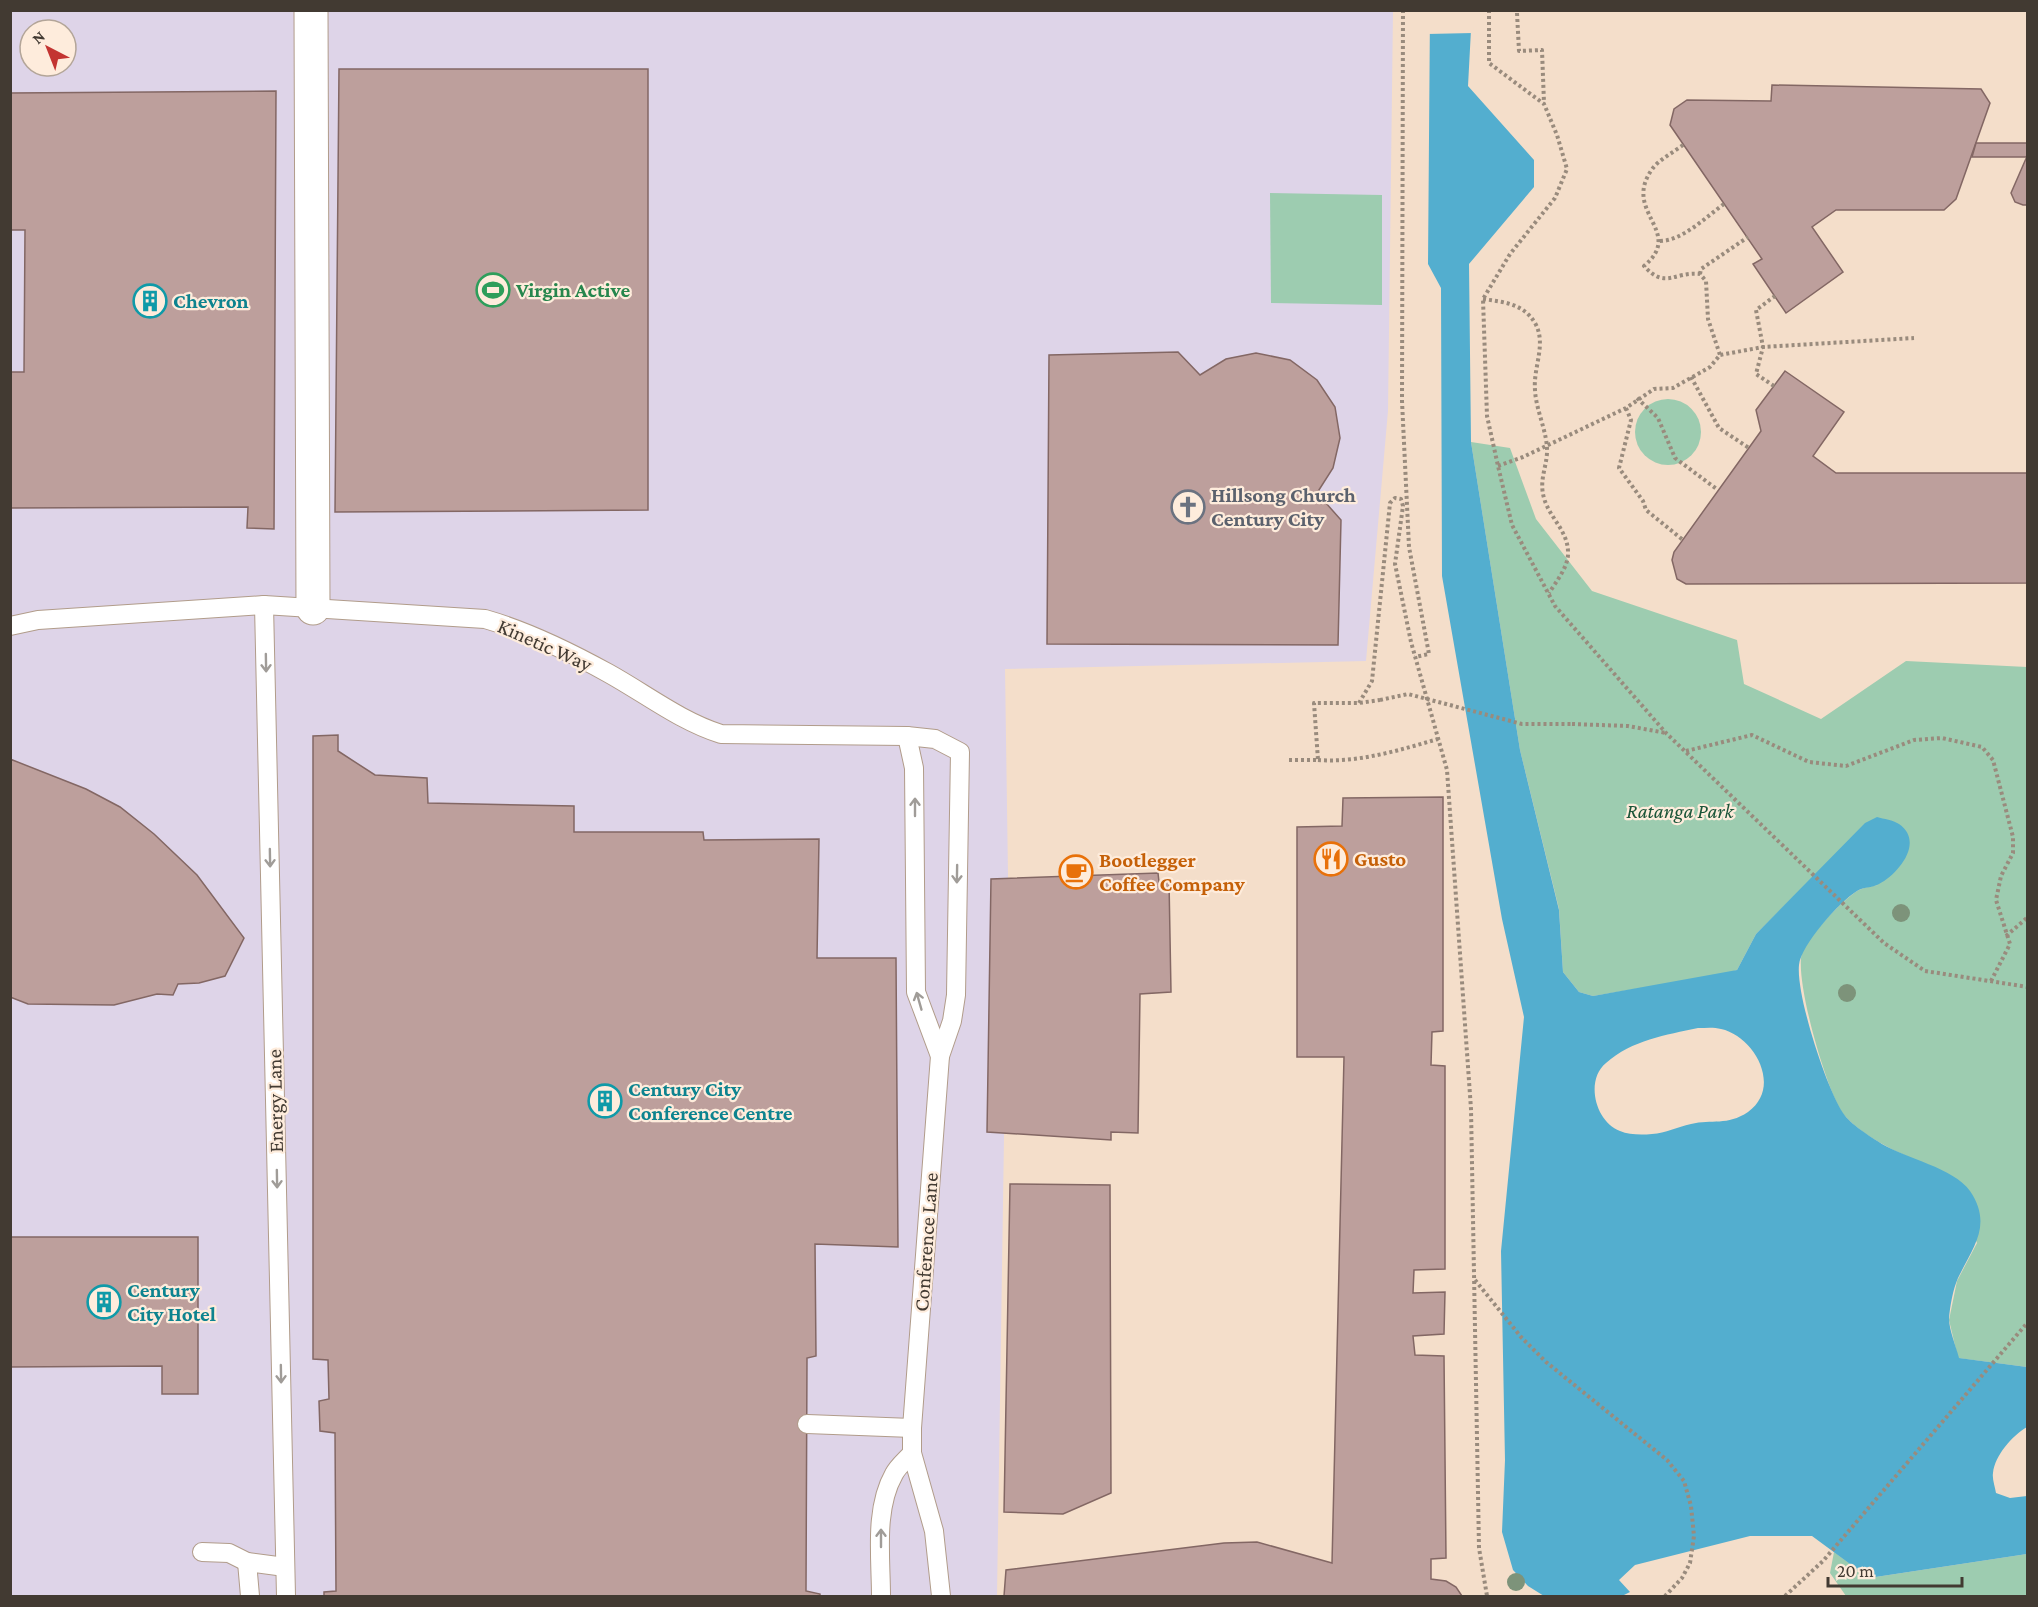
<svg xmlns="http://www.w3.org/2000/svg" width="2038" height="1607" font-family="'Crimson Pro',serif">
	<rect width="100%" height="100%" fill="#f4deca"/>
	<!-- commercial -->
	<path fill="#ded4e8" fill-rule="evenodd" d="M11 11H1393L1388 411 1366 661 1005 669 1008 875 997 1596H11ZM30 30H66V66H30Z"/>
	<!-- green -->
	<g fill="#9dccb0">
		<path d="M1270 193 1382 195V305L1271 303Z"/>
		<circle cx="1668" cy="432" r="33"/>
		<path d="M1471 442 1510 448 1536 519 1592 591 1737 640 1744 684 1821 719 1906 661 2027 667V1367L1958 1358 1949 1320 1957 1281 1977 1243 1947 1174C1914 1159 1869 1143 1844 1115 1827 1094 1794 978 1802 953 1806 938 1843 900 1857 891 1862 888 1872 886 1878 885L1798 892 1756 934 1737 970 1725 974 1593 996 1579 992 1563 972 1559 909 1520 750Z"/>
		<path d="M1834 1552 1869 1578 2027 1554V1596H1846L1830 1573Z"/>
	</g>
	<!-- water -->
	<path fill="#53aecf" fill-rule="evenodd" d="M1430 11H1472L1468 86 1534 160V187L1469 264 1471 442 1520 750 1559 910 1563 972 1579 992 1593 996 1737 970 1756 934 1865 823 1877 817C1884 819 1893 820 1899 824 1925 842 1898 874 1879 884 1872 888 1863 887 1857 891 1839 902 1801 945 1799 965 1796 995 1826 1087 1843 1113 1850 1124 1871 1137 1882 1144 1905 1158 1954 1168 1970 1191 1993 1225 1973 1247 1958 1278 1953 1289 1950 1306 1949 1318 1949 1330 1956 1346 1959 1358L2027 1367V1427C2012 1436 1995 1455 1993 1473 1992 1479 1995 1487 1996 1493L2010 1498 2027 1496V1554L1869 1578 1812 1536H1750L1635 1565 1619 1580 1630 1592 1622 1596H1544L1528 1586 1513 1570 1502 1532 1505 1460 1501 1251 1524 1017 1502 919 1442 576 1441 288 1428 264ZM1698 1028C1706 1028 1714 1027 1721 1029 1754 1036 1783 1087 1748 1112 1727 1126 1712 1119 1691 1124 1677 1127 1666 1133 1652 1134 1642 1135 1629 1135 1620 1131 1595 1122 1585 1080 1606 1063 1632 1040 1666 1035 1698 1028Z"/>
	<!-- pier -->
	<path fill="#f4deca" d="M1427 10H1475L1473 33 1427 34Z"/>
	<!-- building -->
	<g fill="#bd9f9c" stroke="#836764" stroke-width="1.5">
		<path d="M339 69H648V510L335 512Z"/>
		<path d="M1772 85 1981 89 1990 103 1956 199 1944 210H1836L1812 227 1843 272 1786 313 1753 264 1762 259 1670 125 1674 109 1687 100 1771 101Z"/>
		<path d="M276 91 274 529 247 528 248 507 10 508V372H24L25 230H10V93Z"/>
		<path d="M1976 143H2028V154L2026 157H1972Z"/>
		<path d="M2028 154V205H2023L2015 202 2011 193Z"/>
		<path d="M1178 352 1200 375 1226 359 1256 353 1290 360 1317 380 1335 407 1340 438 1333 468 1317 493 1341 520 1338 645 1047 644 1049 355Z"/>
		<path d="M1785 371 1844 412 1813 456 1836 473H2028V583L1686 584 1677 579 1672 560 1674 552 1761 431 1756 410Z"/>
		<path d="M338 735V751L375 775 427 778 428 803 574 806V832H703L704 840 819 839 817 958H896L898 1247 815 1244 816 1356 807 1358 806 1591 820 1594V1596H324V1592L336 1591 335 1433 320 1431 319 1401 329 1399 328 1360 313 1359V736Z"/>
		<path d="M10 759 86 789 120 807 154 834 197 875 244 938 225 976 199 983 178 984 173 995 157 994 114 1005 28 1004 10 997Z"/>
		<path d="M1443 797V1031L1432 1032 1431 1065 1445 1066V1269L1414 1270 1413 1293 1445 1292 1444 1334 1413 1336 1415 1355 1444 1356 1446 1558 1431 1559V1579L1446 1581 1456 1587 1462 1596H1004L1006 1570 1224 1543 1257 1542 1332 1563 1344 1057H1297V827L1342 826 1343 798Z"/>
		<path d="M1158 873 1159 882 1169 881 1171 992 1140 994 1138 1133 1111 1132V1140L987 1132 991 879Z"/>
		<path d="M1010 1184 1110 1185 1111 1493 1063 1514 1004 1512Z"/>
		<path d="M10 1237H198V1394H162V1366L10 1367Z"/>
	</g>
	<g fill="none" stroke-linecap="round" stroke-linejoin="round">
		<!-- lane casing -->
		<g stroke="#b19c8a" stroke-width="20">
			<g id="lane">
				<path d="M264 605 286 1596"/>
				<path d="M10 626 38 620 264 605 485 619C527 631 570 652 608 673 646 694 680 721 721 734L907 736 935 739 960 752 956 995 952 1021 940 1056 912 1428V1453L934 1531 941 1596"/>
				<path d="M907 736 914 768 916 992 940 1056"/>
				<path d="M807 1424 912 1428"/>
				<path d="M202 1552 229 1553 247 1562 285 1567"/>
				<path d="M247 1562 250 1596"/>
				<path d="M881 1596C881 1558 874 1509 894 1474 898 1466 906 1460 912 1453"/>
			</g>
		</g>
		<!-- street casing -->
		<g stroke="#b19c8a" stroke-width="35">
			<path id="street" d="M311 10 313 608"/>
		</g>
		<!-- path -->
		<g stroke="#998b7d" stroke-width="4" stroke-dasharray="3 3" stroke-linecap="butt">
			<path d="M1403 10 1402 401 1409 547 1429 654 1415 657"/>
			<path d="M1489 10V63L1544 104 1557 135 1567 169 1555 198 1510 254 1483 299 1487 416 1498 466 1512 525 1555 606 1666 733 1884 943 1925 971 2028 987"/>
			<path d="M1517 13 1519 51 1542 50 1544 103"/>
			<path d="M1683 145C1674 152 1660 159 1653 168 1620 212 1686 231 1644 266 1666 290 1674 271 1700 274L1706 281 1708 319 1720 355"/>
			<path d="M1660 241C1682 241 1706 217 1724 204"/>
			<path d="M1700 274 1701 269 1748 237"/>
			<path d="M1483 299C1503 302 1523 303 1535 323 1547 344 1533 367 1535 390 1536 411 1548 433 1547 453 1546 469 1539 481 1544 498 1549 517 1568 531 1568 552 1569 566 1556 582 1549 593"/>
			<path d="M1691 377 1719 428 1749 448"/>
			<path d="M1774 386 1756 374 1763 347 1756 310 1775 296"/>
			<path d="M1637 398 1658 418 1675 458 1718 490"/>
			<path d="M1626 408 1631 420 1619 468 1643 501 1646 510 1683 540"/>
			<path d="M1498 466 1523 457 1626 408 1654 389 1673 388 1710 367 1720 355 1763 347 1914 338"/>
			<path d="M1359 703 1372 681 1390 503 1395 498 1401 499 1403 506 1395 564 1411 642 1447 770 1471 1109 1479 1548 1487 1596"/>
			<path d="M1572 724 1628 726 1666 733"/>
			<path d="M1686 751 1752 735 1809 762 1846 766 1914 740 1942 738 1982 747 1993 760 2013 837V853L2001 876 1996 900 2010 944 1991 981"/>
			<path d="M1289 760H1318L1314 703H1359L1380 700"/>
			<path d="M1318 760C1358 763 1400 750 1438 739"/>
			<path d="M2006 936 2028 917"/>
			<path d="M1475 1280 1521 1337 1546 1362 1667 1460 1684 1481 1691 1506 1694 1536 1690 1563 1682 1578 1665 1596"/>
			<path d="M1785 1596 1823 1561 2028 1322"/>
		</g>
		<!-- lane -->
		<use href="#lane" stroke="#fff" stroke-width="18"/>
		<!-- street -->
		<use href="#street" stroke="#fff" stroke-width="33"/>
		<!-- path-bridge -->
		<path stroke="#998b7d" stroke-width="4" stroke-dasharray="3 3" stroke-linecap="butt" d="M1380 700 1408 694 1522 724H1572"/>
	</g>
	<!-- trees -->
	<g fill="#7d937a">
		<circle cx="1901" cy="913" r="9"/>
		<circle cx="1847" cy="993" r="9"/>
		<circle cx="1516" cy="1582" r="9"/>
	</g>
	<!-- one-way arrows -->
	<defs><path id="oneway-shaft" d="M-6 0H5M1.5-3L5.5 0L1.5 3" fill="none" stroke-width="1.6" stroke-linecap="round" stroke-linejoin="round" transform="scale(1.5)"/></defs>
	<g stroke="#a09c98">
		<use href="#oneway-shaft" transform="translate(266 663) rotate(89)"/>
		<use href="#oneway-shaft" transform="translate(915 807) rotate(-90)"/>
		<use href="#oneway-shaft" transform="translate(270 858) rotate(89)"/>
		<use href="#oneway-shaft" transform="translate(957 874) rotate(91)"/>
		<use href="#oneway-shaft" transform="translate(919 1001) rotate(-106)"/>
		<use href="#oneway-shaft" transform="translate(277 1179) rotate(89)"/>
		<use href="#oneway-shaft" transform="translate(281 1374) rotate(89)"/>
		<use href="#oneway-shaft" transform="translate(881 1538) rotate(-90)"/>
	</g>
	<!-- icons -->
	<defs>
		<g id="stadium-ring" transform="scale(1.725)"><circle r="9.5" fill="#feecdc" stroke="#2e9e5b" stroke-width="1.5"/><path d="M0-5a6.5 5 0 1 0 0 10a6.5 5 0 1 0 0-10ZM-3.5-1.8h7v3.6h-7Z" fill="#2e9e5b"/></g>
		<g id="building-ring" transform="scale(1.725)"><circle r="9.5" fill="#feecdc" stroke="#0f9aa8" stroke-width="1.5"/><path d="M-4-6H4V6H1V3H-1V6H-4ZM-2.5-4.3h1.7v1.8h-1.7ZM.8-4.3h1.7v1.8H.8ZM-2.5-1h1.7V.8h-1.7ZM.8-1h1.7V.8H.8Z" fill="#0f9aa8"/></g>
		<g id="church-ring" transform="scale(1.725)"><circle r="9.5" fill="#feecdc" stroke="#6b7280" stroke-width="1.5"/><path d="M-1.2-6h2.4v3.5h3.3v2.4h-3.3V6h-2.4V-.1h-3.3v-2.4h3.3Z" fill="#6b7280"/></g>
		<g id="restaurant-ring" transform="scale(1.725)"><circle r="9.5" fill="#feecdc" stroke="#e8710a" stroke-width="1.5"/><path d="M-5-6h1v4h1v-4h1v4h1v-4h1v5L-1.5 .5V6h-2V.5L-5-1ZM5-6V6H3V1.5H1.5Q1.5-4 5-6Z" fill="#e8710a"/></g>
		<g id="cafe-ring" transform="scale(1.725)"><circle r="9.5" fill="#feecdc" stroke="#e8710a" stroke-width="1.5"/><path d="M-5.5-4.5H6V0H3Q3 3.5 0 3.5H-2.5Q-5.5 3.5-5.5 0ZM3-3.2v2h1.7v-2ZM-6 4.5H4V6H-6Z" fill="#e8710a"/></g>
	</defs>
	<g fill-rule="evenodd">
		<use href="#stadium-ring" x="493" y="290"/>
		<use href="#building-ring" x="150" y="301"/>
		<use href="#church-ring" x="1188" y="507"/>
		<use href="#restaurant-ring" x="1331" y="859"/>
		<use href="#cafe-ring" x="1076" y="872"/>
		<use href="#building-ring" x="605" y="1101"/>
		<use href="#building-ring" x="104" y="1302"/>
	</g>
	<g text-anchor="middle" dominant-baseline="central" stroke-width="4.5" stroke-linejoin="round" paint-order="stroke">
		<!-- leisure labels -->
		<g font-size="21" font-weight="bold" fill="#27864d" stroke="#feecdc" text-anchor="start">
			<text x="516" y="290">Virgin Active</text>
		</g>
		<!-- culture labels -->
		<g font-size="21" font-weight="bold" fill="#0d838f" stroke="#feecdc" text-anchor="start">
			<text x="173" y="301">Chevron</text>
			<text x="628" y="1089">Century City<tspan x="628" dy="24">Conference Centre</tspan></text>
			<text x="127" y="1290">Century<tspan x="127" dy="24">City Hotel</tspan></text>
		</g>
		<!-- worship labels -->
		<g font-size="21" font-weight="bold" fill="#5b616d" stroke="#feecdc" text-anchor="start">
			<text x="1211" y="495">Hillsong Church<tspan x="1211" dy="24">Century City</tspan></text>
		</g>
		<!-- street labels -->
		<g font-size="21" fill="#423a32" stroke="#feecdc">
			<text transform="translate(545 645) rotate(24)">Kinetic Way</text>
			<text transform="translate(275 1101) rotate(-91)">Energy Lane</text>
			<text transform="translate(926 1242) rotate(-86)">Conference Lane</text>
		</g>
		<!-- park labels -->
		<g font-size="21" font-style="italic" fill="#1b5539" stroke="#feecdc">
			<text x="1680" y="811">Ratanga Park</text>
		</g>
		<!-- food labels -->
		<g font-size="21" font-weight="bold" fill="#c56008" stroke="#feecdc" text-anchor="start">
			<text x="1354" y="859">Gusto</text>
			<text x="1099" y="860">Bootlegger<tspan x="1099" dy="24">Coffee Company</tspan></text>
		</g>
	</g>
	<!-- border -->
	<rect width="2038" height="1607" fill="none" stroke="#423a32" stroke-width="24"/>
	<!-- north arrow -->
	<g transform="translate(48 48) rotate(318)"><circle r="28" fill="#feecdc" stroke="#b3a598" stroke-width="1.5"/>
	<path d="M0-4.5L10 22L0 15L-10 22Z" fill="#c33431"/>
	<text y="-9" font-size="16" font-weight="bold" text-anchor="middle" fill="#423a32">N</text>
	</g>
	<!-- scale -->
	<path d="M1828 1577v9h134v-9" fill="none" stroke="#423a32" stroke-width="3"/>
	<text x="1837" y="1577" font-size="18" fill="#423a32" stroke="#feecdc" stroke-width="4.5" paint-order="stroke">20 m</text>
</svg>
